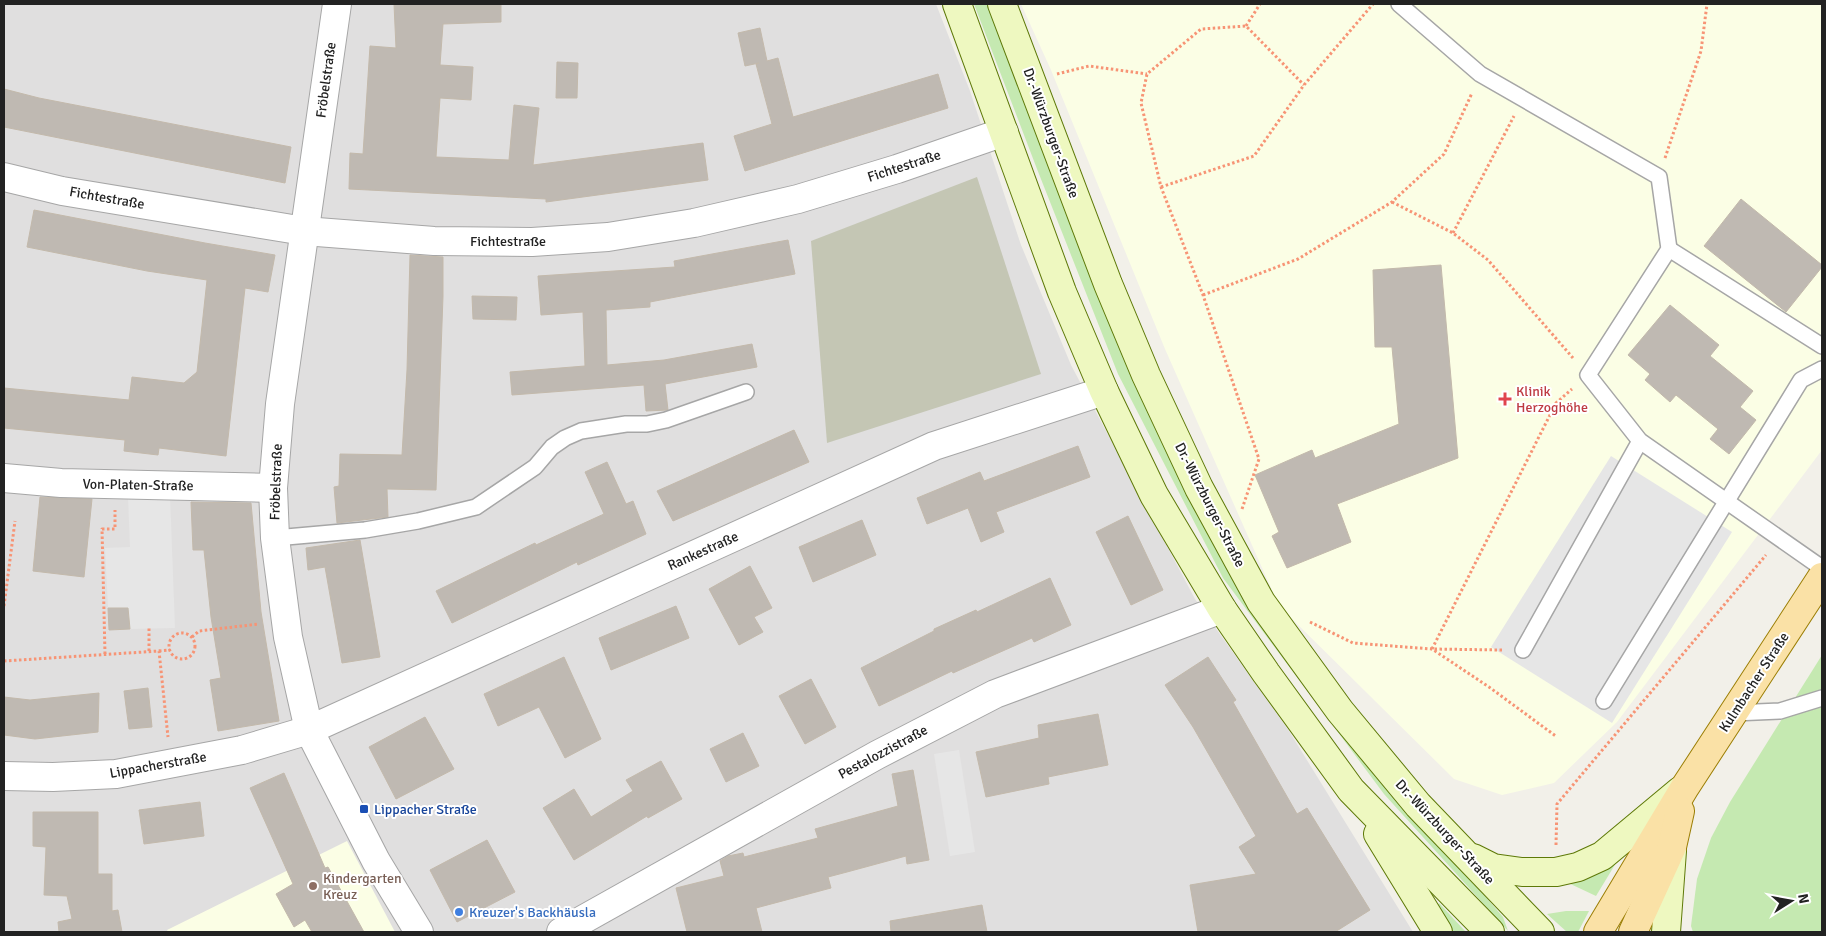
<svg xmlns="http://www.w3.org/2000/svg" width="1826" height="936" font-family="Signika,sans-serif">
	<rect width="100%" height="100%" fill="#f2f0e9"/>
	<!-- residential -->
	<path fill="#e0dfdf" d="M4 4H936L970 91 1021 245 1071 365 1195 599 1289 731 1413 932H4Z"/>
	<!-- education -->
	<g fill="#fbfee5">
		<path d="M1021 4H1822V450L1617 722 1554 783 1502 795 1454 779 1279 606 1165 349 1051 70Z"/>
		<path d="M347 841 395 932H168L167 930Z"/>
	</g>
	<!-- construction -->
	<path fill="#c4c6b4" d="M977 177 1041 374 827 443 811 241Z"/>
	<!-- grass -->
	<g fill="#c5e9b1">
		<path d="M974 4H993L1136 368 1378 772 1503 917 1508 931 1384 794 1223 578 1118 374 1037 169Z"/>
		<path d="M1822 655V932H1693L1691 926 1697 879 1711 838 1730 802Z"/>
		<path d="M1612 860 1616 863 1596 896 1562 880Z"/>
		<path d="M1439 903 1466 932H1449L1435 909Z"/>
		<path d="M1566 911H1589L1578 932H1567L1547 914Z"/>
	</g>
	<!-- parking -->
	<g fill="#e6e6e6">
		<path d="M1611 456 1732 532 1612 723 1491 647Z"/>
		<path d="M170 495 175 628 130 629 128 608H108L105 548 130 547 128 497Z"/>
		<path d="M959 750 975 852 950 856 934 754Z"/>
	</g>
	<!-- building -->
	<g fill="#bfb9b2" stroke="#c3b9ab">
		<path d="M394 4H501V22L443 24 440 65 473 67 471 100 440 98 436 157 509 160 514 105 539 108 533 165 703 143 708 180 546 202V199L349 189 350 153 363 154 370 46 396 48Z"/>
		<path d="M760 28 767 61 778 58 793 117 938 74 948 108 745 171 734 136 772 124 756 64 759 63 745 66 738 33Z"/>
		<path d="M557 62 578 63 577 98H556Z"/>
		<path d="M4 89 39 98 291 147 285 183 4 127Z"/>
		<path d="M1741 199 1822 265V267L1786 312 1704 246Z"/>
		<path d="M34 210 205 243 275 255 268 292 245 288 226 456 159 448 158 455 124 451 125 440 4 428V388L129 400 132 377 184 383 197 372 207 280 147 271 27 247Z"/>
		<path d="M788 240 795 274 650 302V307L606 310 607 365 664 360 752 344 757 367 665 384 668 410 646 411 644 385 512 395 510 372 585 366 583 312 541 315 538 276 675 267 674 261Z"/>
		<path d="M410 255 443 257V296L436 490 387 489 388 517 337 523 334 487 339 486 340 454 402 455 407 370Z"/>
		<path d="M1441 265 1458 458 1337 504 1351 542 1287 568 1272 536 1279 532 1255 475 1312 450 1315 458 1399 424 1392 347H1375L1373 270Z"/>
		<path d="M472 296 517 297 516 320 473 319Z"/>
		<path d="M1670 305 1719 345 1710 356 1753 391 1740 407 1756 420 1729 454 1710 439 1718 429 1676 395 1670 402 1645 380 1650 374 1628 355Z"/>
		<path d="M794 430 809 462 673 521 657 491Z"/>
		<path d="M1078 446 1090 477 996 512 1004 532 981 542 968 508 927 524 917 498 980 472 984 481Z"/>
		<path d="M607 462 626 504 633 501 646 534 578 565 577 562 452 623 436 591 535 543 536 545 604 514 585 472Z"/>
		<path d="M40 497 92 499 84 577 33 571Z"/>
		<path d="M191 502 251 503 261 612 279 721 218 731 210 680 221 678 211 617 204 550H193Z"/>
		<path d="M1128 516 1163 590 1131 605 1096 532Z"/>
		<path d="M862 520 876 555 813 582 799 547Z"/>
		<path d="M360 540 380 657 342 663 325 567 308 570 306 548Z"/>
		<path d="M750 566 772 608 754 617 763 632 739 645 709 589Z"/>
		<path d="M1050 578 1071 625 1034 642 1032 638 953 673 952 671 879 706 861 668 934 631V629L976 610 977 612Z"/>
		<path d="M676 606 689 638 611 670 599 638Z"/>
		<path d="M108 608H128L130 629 109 630Z"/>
		<path d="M564 657 601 739 565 758 539 707 498 726 484 694Z"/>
		<path d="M1208 657 1236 700 1233 702 1297 814 1307 808 1370 910 1335 932H1198L1190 885 1256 874 1239 847 1256 836 1193 727 1165 685Z"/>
		<path d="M811 679 836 727 805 744 779 696Z"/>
		<path d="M148 688 152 727 129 729 124 691Z"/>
		<path d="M99 693 98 732 35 739 4 735V697L30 700Z"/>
		<path d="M1098 714 1108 765 1048 777 1049 784 986 797 976 752 1039 738 1038 725Z"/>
		<path d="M425 717 454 769 396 799 369 747Z"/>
		<path d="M743 733 759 766 726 782 710 749Z"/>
		<path d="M661 761 682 799 648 818 647 816 574 860 543 808 574 789 591 817 633 791 626 780Z"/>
		<path d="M913 770 929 860 907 864 906 856 847 872 828 877 831 888 756 908 762 932H687L676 888 724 876 720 861 728 856 743 853 744 857 818 838 815 829 898 806 892 774Z"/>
		<path d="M284 773 325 868 328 867 364 932H312L305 920 294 927 276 894 293 884 250 788Z"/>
		<path d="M200 802 204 836 144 844 139 810Z"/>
		<path d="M33 812H98V874H112V911L118 910 122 932H59L58 922 72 919 67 896 44 895 46 847 33 846Z"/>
		<path d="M487 840 515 892 457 922 430 870Z"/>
		<path d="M982 905 987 932H891L890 921Z"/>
	</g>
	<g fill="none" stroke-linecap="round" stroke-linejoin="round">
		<!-- lane casing -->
		<g stroke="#a6a6a6" stroke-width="18">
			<g id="lane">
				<path d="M1399 4 1480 74 1659 177 1669 249 1588 375 1640 441 1822 568"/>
				<path d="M1669 249 1822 346"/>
				<path d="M275 538 365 530 418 521 476 507 535 467 552 447 565 438 581 431 626 424H647L666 420 746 392"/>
				<path d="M1523 650 1640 441"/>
				<path d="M1604 701 1801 380 1822 369"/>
				<path d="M1734 713 1780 711 1822 698"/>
			</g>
		</g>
		<!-- street casing -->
		<g stroke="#a6a6a6" stroke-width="30">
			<g id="street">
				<path d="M337 4 280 404 273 488 275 538 288 637 309 730 376 861 419 932"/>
				<path d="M4 177 62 191 304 231 434 241 532 242 608 237 694 223 798 199 897 169 1004 132"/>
				<path d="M4 478 61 483 273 488"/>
				<path d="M4 776 53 777 116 774 242 750 309 730 934 446 1104 391"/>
				<path d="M561 932 877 755 995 694 1222 609"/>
			</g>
		</g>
		<!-- secondary casing -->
		<g stroke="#5e7908" stroke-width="30">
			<g id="secondary">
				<path d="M957 4 1062 292 1104 391 1154 495 1222 609 1266 673 1351 790 1490 932"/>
				<path d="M1002 4 1108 284 1146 375 1199 488 1261 602 1340 711 1418 805 1540 932"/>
				<path d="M1378 834 1438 932"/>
				<path d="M1473 858 1493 868 1522 872H1556L1578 867 1602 856 1680 791"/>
				<path d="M1666 932 1672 851"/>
			</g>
		</g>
		<!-- primary casing -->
		<g stroke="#9b7e04" stroke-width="30">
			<g id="primary">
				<path d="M1598 932 1685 787 1822 577"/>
				<path d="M1633 932 1672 847 1680 811"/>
			</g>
		</g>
		<!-- path -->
		<g stroke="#f79475" stroke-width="3" stroke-dasharray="2.5 2.5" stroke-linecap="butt">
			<path d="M1246 26 1260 4"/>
			<path d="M1057 74 1089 66 1147 74"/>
			<path d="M1665 158 1701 51 1707 4"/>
			<path d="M1161 187 1254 156 1304 85 1373 4"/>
			<path d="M1392 202 1453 233 1488 260 1573 358"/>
			<path d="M1453 233 1514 116"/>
			<path d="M1203 295 1298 259 1392 202 1444 154 1472 93"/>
			<path d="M1242 509 1259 459 1203 295 1161 187 1141 103 1147 74 1201 29 1246 26 1304 85"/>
			<path d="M4 606 15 521"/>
			<path d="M1310 622 1353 643 1432 649 1489 687 1557 737"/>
			<circle cx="182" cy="646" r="13"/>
			<path d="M192 637 199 631 259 624"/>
			<path d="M1502 650 1432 649 1556 403 1572 389"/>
			<path d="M149 651V626"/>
			<path d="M159 651 170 650"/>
			<path d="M105 654 102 529H115V510"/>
			<path d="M4 661 159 651 168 737"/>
			<path d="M1556 845 1557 804 1766 555"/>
		</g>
		<!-- lane -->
		<use href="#lane" stroke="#fff" stroke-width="15"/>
		<!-- street -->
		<use href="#street" stroke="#fff" stroke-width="28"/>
		<!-- secondary -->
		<use href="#secondary" stroke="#eef8c0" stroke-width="28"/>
		<!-- primary -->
		<use href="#primary" stroke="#fae1a6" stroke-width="28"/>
	</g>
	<!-- markers -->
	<path fill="#e0444e" stroke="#fff" stroke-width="2" d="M1502.5 391.5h5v5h5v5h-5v5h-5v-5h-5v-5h5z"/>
	<rect fill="#1a4fb4" stroke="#fff" stroke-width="2" x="359" y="804" width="10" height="10" rx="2.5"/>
	<circle fill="#8d6e63" stroke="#fff" stroke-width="2" cx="313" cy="886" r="5"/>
	<circle fill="#3f7fe0" stroke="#fff" stroke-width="2" cx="459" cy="912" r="5"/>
	<g text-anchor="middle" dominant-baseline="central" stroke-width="4" stroke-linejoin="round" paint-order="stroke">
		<!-- street labels -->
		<g font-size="14" fill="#222" stroke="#fff">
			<text transform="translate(326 80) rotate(-82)">Fröbelstraße</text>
			<text transform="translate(1051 133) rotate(70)">Dr.-Würzburger-Straße</text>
			<text transform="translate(904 166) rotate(-18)">Fichtestraße</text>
			<text transform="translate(107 198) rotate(10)">Fichtestraße</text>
			<text x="508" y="241">Fichtestraße</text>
			<text transform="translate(276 482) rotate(-88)">Fröbelstraße</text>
			<text transform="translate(138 485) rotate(1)">Von-Platen-Straße</text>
			<text transform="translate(1210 505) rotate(63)">Dr.-Würzburger-Straße</text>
			<text transform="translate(703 551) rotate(-24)">Rankestraße</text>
			<text transform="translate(1754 682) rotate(-57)">Kulmbacher Straße</text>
			<text transform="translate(883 752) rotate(-28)">Pestalozzistraße</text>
			<text transform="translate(158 765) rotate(-10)">Lippacherstraße</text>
			<text transform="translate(1445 832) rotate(47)">Dr.-Würzburger-Straße</text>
		</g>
		<!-- health labels -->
		<g font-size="14" fill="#be3a42" stroke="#fff" text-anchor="start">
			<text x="1516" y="391">Klinik<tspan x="1516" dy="16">Herzoghöhe</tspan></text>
		</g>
		<!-- transit labels -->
		<g font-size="14" fill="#164399" stroke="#fff" text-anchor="start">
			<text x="374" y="809">Lippacher Straße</text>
		</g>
		<!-- education labels -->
		<g font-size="14" fill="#785e54" stroke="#fff" text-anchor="start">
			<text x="323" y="878">Kindergarten<tspan x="323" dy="16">Kreuz</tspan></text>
		</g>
		<!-- shop labels -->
		<g font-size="14" fill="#366cbe" stroke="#fff" text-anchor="start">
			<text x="469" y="912">Kreuzer's Backhäusla</text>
		</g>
	</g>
	<!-- border -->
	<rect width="1826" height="936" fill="none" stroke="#222222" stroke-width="10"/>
	<!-- north arrow -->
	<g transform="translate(1791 901) rotate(79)" stroke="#ffffff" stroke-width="4" paint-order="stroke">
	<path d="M0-4L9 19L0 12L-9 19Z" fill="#222222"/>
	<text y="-8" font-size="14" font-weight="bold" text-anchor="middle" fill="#222222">N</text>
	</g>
</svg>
